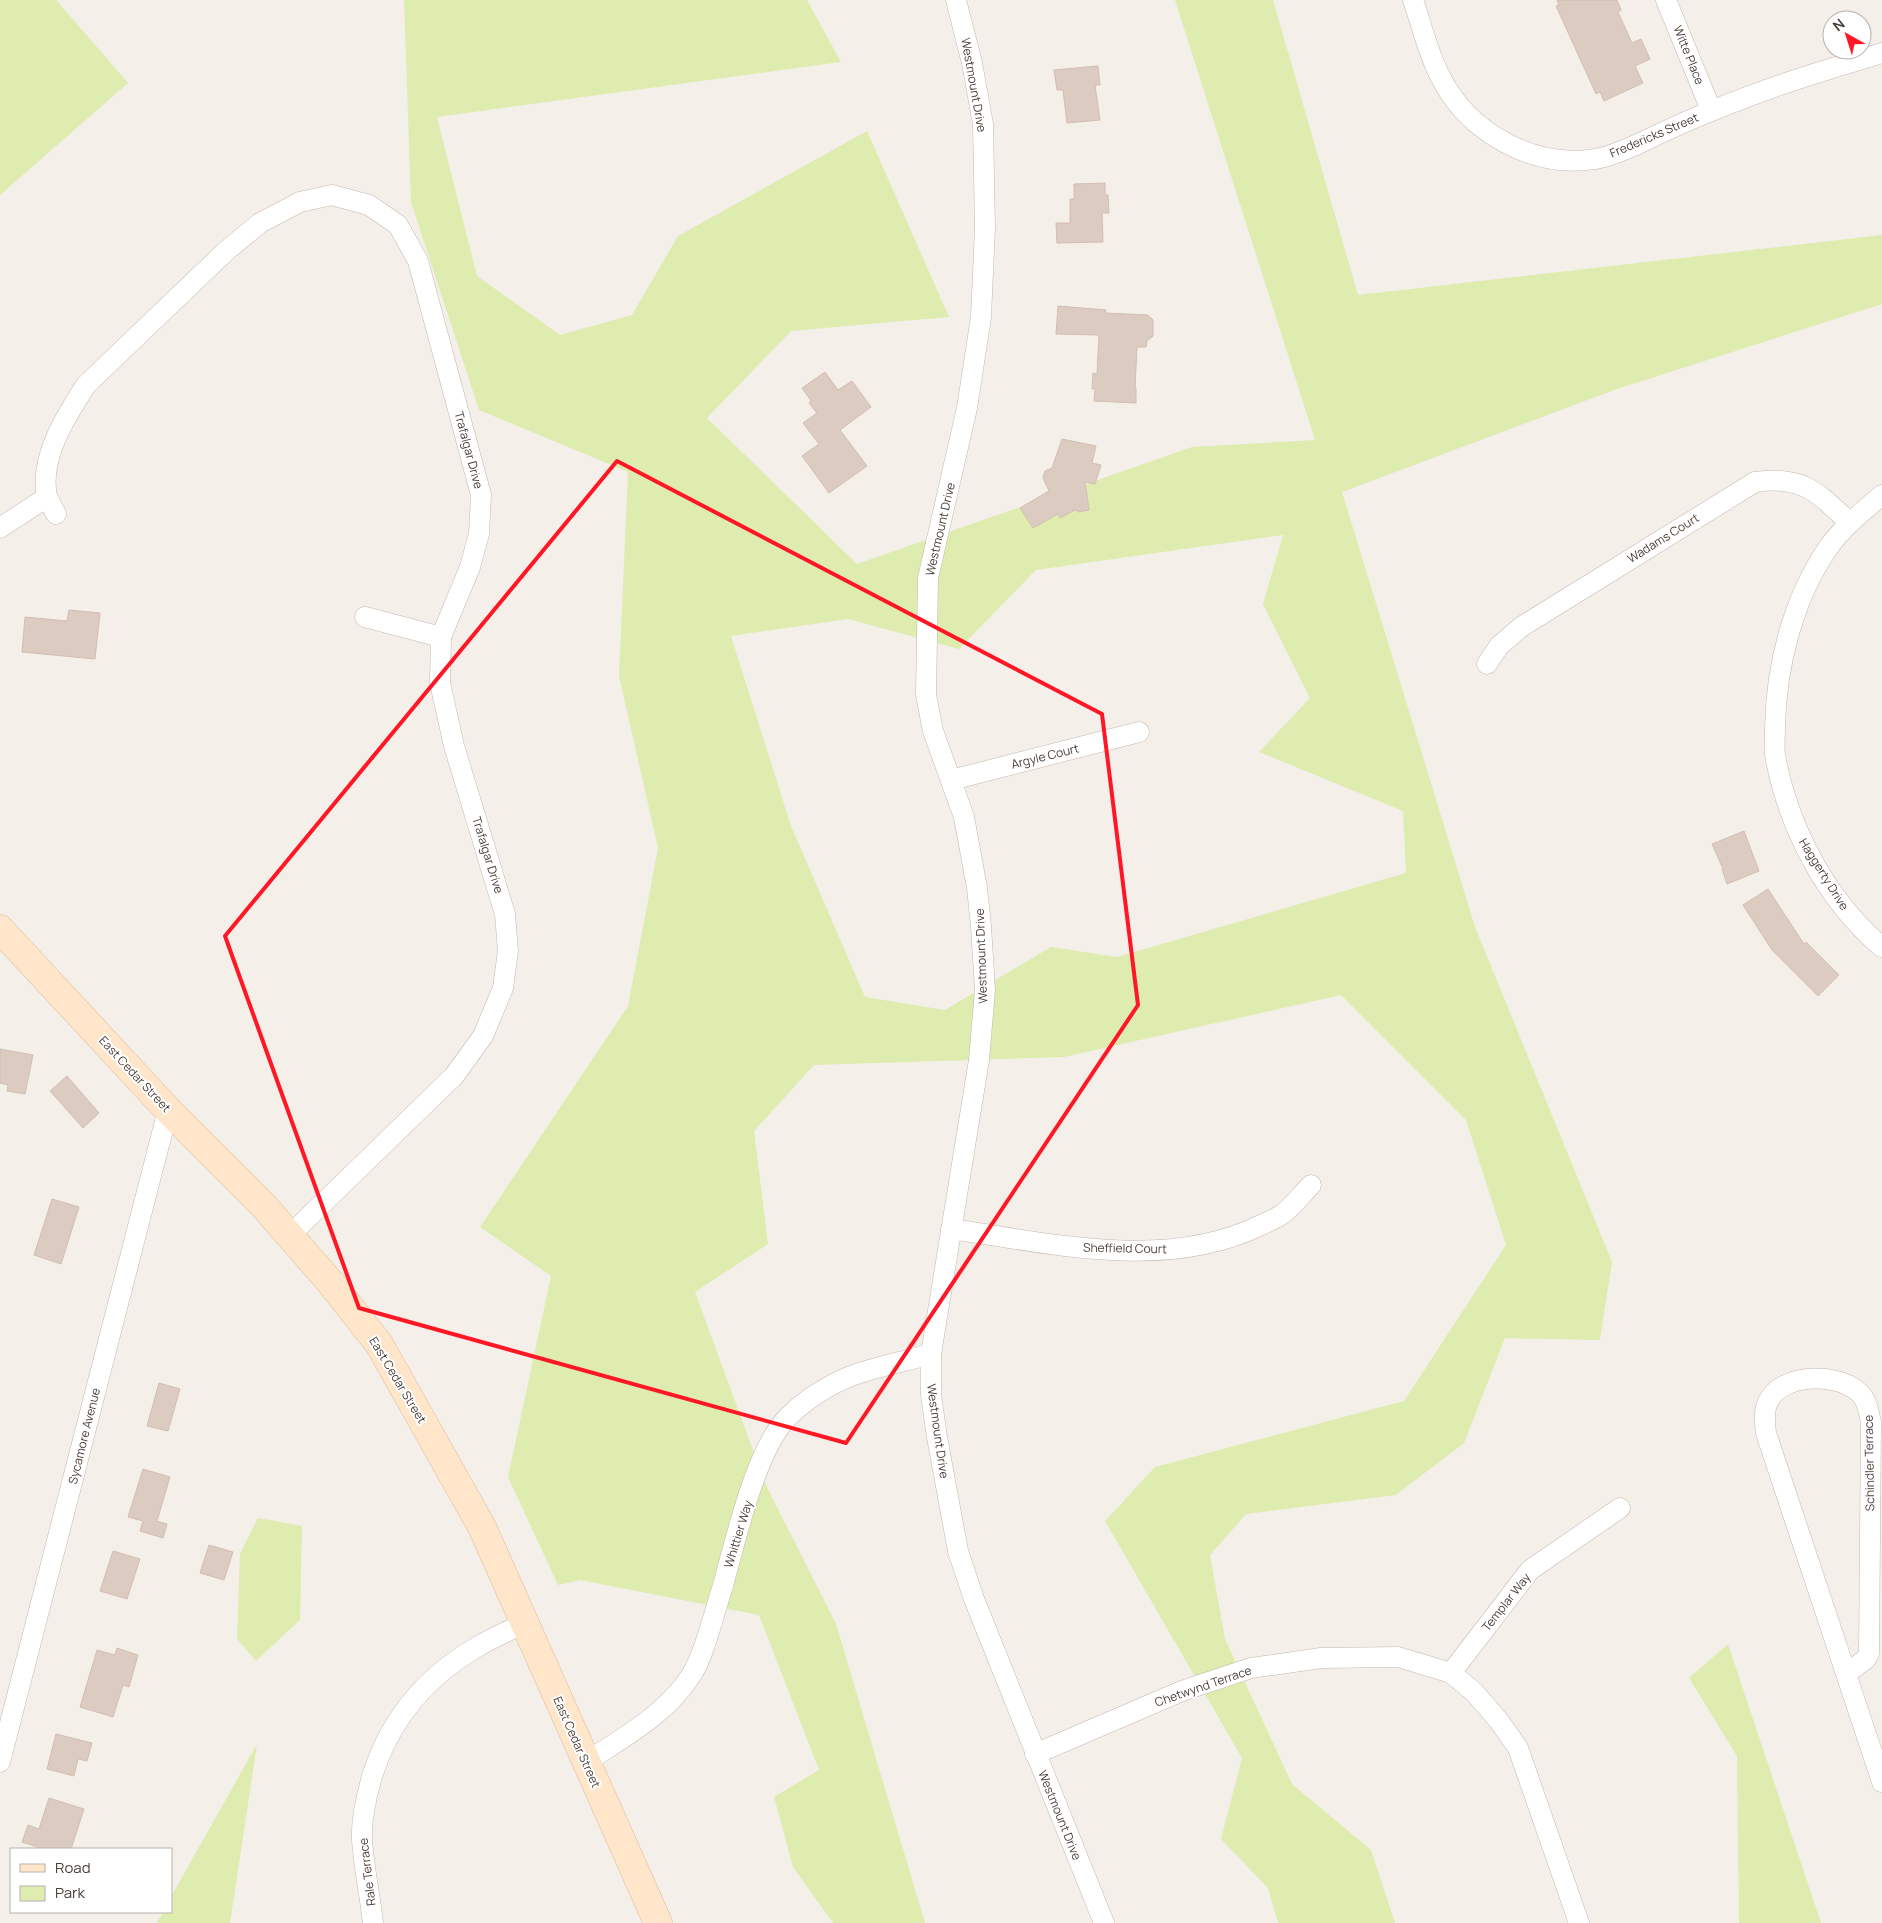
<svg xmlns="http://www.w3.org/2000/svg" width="1882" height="1923" font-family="Manrope,sans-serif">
	<rect width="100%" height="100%" fill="#f5efe9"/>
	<!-- green -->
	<g fill="#deecb0" fill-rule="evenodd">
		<path d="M0 0H56L128 83 0 195Z"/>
		<path d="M404 0H807L841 62 437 117 477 276 560 335 632 315 678 236 867 131 949 317 791 331 707 418 857 564 1192 447 1315 440 1175 0H1273L1358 295 1882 235V304L1614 390 1342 492 1475 927 1612 1262 1600 1340 1505 1338 1464 1443 1396 1495 1246 1514 1210 1555 1225 1639 1292 1784 1371 1850 1395 1923H1278L1268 1888 1221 1839 1242 1758 1105 1521 1155 1467 1404 1401 1506 1245 1466 1120 1341 995 1064 1057 814 1065 754 1131 768 1244 695 1292 765 1483 836 1624 925 1923H833L793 1867 774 1797 819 1770 759 1615 580 1580 558 1585 508 1477 551 1276 480 1227 628 1006 658 848 619 676 628 472 479 410 411 202ZM1283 535 1263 604 1310 698 1259 752 1403 811 1406 873 1117 957 1051 947 945 1010 865 997 791 826 731 636 848 619 959 649 1036 570Z"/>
		<path d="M258 1518 302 1526 300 1620 256 1661 237 1639 240 1554Z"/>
		<path d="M1728 1644 1821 1923H1739L1737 1756 1689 1678Z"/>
		<path d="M257 1744 230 1923H157L163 1912H171V1897Z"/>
	</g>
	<!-- building -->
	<g fill="#dbcbc1" stroke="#d3beb0">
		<path d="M1557 0H1617L1621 10 1618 12 1632 43 1641 39 1650 59 1635 66 1643 83 1604 101 1600 92 1596 94 1556 6 1559 5Z"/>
		<path d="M1098 66 1100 85H1095L1100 120 1067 123 1063 90H1057L1054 70Z"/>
		<path d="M1105 183V195H1108L1109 213H1102L1103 242 1057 243 1056 223H1070V199H1074V184Z"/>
		<path d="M1058 306 1106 310 1105 313 1148 315 1153 320V336L1147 341 1146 347H1137L1135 388H1136V403L1094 401 1095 389H1092L1093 373 1097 374 1099 335 1056 334Z"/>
		<path d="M825 372 838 390 852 381 871 407 840 430 867 466 829 493 802 456 819 444 803 423 817 413 809 403 811 401 802 388Z"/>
		<path d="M1062 439 1096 446 1092 463 1101 465 1095 484 1085 482 1089 510 1079 512 1075 510 1060 518 1058 514 1033 528 1020 508 1049 491 1043 478 1045 471 1052 468Z"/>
		<path d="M69 610 100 613 95 659 22 652 25 617 67 621Z"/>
		<path d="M1744 831 1759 871 1727 884 1722 869H1723L1712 844Z"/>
		<path d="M1768 889 1804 944 1806 942 1839 975 1818 996 1772 950 1743 905Z"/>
		<path d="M0 1049 33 1055 25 1094 7 1091 8 1085 0 1083Z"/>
		<path d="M67 1076 99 1113 83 1128 50 1091Z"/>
		<path d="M52 1199 79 1207 61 1264 34 1255Z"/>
		<path d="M159 1383 180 1389 168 1431 147 1426Z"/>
		<path d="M143 1469 170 1477 157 1521 167 1524 163 1538 140 1531 143 1521 128 1517Z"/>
		<path d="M209 1545 233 1552 224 1580 200 1573Z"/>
		<path d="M113 1551 140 1559 127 1599 100 1591Z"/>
		<path d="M117 1648 138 1655 129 1687 123 1685 113 1717 80 1707 97 1650 115 1655Z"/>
		<path d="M56 1734 92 1743 87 1761 78 1759 74 1776 47 1769Z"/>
		<path d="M49 1798 84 1809 71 1849H44L22 1842 28 1825 39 1829Z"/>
	</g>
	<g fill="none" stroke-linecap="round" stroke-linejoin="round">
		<!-- minor casing -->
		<g stroke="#c5b7ae" stroke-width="21">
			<g id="minor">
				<path d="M956 0 972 63 983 124 985 228 981 317 967 408 928 578 926 695 933 731 964 817 977 888 981 926 985 990 979 1060 931 1354V1395L937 1437 958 1551 974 1599 1104 1923"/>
				<path d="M1413 0C1422 26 1428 54 1441 78 1469 133 1534 169 1595 159 1610 157 1624 150 1638 144 1663 132 1688 120 1714 110 1769 87 1825 70 1882 53"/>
				<path d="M1666 0 1711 110"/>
				<path d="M1882 495C1863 511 1842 528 1828 548 1793 599 1776 666 1775 728 1775 737 1774 746 1775 755 1788 827 1826 900 1882 947"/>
				<path d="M56 514C53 508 49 502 47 496 39 458 66 416 86 385L226 251 260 223 300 202 332 195 369 205 398 225 418 261 481 495 479 534 470 567 441 637 440 683 454 746 505 914 508 951 503 988 483 1036 454 1076 290 1235"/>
				<path d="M0 528 47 497"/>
				<path d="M365 617 441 637"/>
				<path d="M1487 664 1499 646 1521 627 1755 482C1803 475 1817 492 1850 523"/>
				<path d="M951 780 1139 732"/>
				<path d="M951 1229C1051 1243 1165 1272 1261 1225 1267 1222 1275 1219 1281 1215 1292 1208 1301 1195 1311 1185"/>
				<path d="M1451 1673 1530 1570 1620 1508"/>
				<path d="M1847 1673 1866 1659 1869 1653 1871 1422C1869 1414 1868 1404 1863 1397 1844 1371 1781 1372 1768 1402 1763 1412 1765 1423 1766 1433L1882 1782"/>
				<path d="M1035 1754 1182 1691 1251 1668 1321 1658 1398 1657 1428 1666 1451 1673 1474 1692 1499 1721 1518 1748 1579 1923"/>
				<path d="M0 1762 168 1110"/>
				<path d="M586 1762C624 1737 667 1714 692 1674 705 1653 714 1613 722 1589 735 1543 755 1450 788 1417 805 1400 829 1385 851 1376 875 1367 906 1361 931 1354"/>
				<path d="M373 1923C370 1896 364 1868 362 1840 361 1821 366 1798 371 1780 388 1722 424 1678 477 1647 492 1638 509 1631 524 1623"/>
			</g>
		</g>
		<!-- secondary casing -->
		<g stroke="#dbbb98" stroke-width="29">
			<path id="secondary" d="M0 929 168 1110 263 1205 330 1282 379 1344 482 1527 658 1923"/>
		</g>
		<!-- minor -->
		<use href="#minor" stroke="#fff" stroke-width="20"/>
		<!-- secondary -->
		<use href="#secondary" stroke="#ffe6ca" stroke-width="28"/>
	</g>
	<!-- marked area -->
	<path fill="none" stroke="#ff1726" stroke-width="4" stroke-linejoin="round" d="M617 461 1102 714 1138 1005 846 1443 359 1308 225 936Z"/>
	<g text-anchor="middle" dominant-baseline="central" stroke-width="4" stroke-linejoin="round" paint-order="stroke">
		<!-- street labels -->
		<g font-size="12" fill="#4a3e37" stroke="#fff">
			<text transform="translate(1689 55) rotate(68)">Witte Place</text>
			<text transform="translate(974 85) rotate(80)">Westmount Drive</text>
			<text transform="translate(1654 135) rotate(-23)">Fredericks Street</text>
			<text transform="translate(469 450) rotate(75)">Trafalgar Drive</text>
			<text transform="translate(940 529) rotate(-77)">Westmount Drive</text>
			<text transform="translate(1663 538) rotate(-32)">Wadams Court</text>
			<text transform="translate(1045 756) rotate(-14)">Argyle Court</text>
			<text transform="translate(488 855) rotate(73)">Trafalgar Drive</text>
			<text transform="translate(1824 874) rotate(58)">Haggerty Drive</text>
			<text transform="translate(981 956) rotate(-92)">Westmount Drive</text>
			<text transform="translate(135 1074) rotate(47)">East Cedar Street</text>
			<text transform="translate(1125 1248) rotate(1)">Sheffield Court</text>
			<text transform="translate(398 1380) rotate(59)">East Cedar Street</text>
			<text transform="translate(938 1431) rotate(82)">Westmount Drive</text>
			<text transform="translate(84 1436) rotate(-76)">Sycamore Avenue</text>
			<text transform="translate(1869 1463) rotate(-91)">Schindler Terrace</text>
			<text transform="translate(738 1534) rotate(-73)">Whittier Way</text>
			<text transform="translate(1506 1602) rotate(-52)">Templar Way</text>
			<text transform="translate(1203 1686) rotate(-19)">Chetwynd Terrace</text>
			<text transform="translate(577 1742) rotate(66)">East Cedar Street</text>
			<text transform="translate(1060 1815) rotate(68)">Westmount Drive</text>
			<text transform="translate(367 1872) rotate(-97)">Rale Terrace</text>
		</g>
	</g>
	<!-- legend -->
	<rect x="10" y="1848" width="162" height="65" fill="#ffffff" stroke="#b7b2af"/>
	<rect x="20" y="1864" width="25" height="8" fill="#ffe6ca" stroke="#b7b2af"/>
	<text x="55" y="1873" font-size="15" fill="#4a3e37">Road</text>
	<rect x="20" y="1886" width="25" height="15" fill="#deecb0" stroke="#b7b2af"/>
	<text x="55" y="1898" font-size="15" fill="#4a3e37">Park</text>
	<!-- north arrow -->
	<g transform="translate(1847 35) rotate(321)"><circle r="24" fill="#ffffff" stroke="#b7b2af"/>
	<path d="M0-4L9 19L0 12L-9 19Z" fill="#ff1726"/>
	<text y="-8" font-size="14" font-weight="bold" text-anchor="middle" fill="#4a3e37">N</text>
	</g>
</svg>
